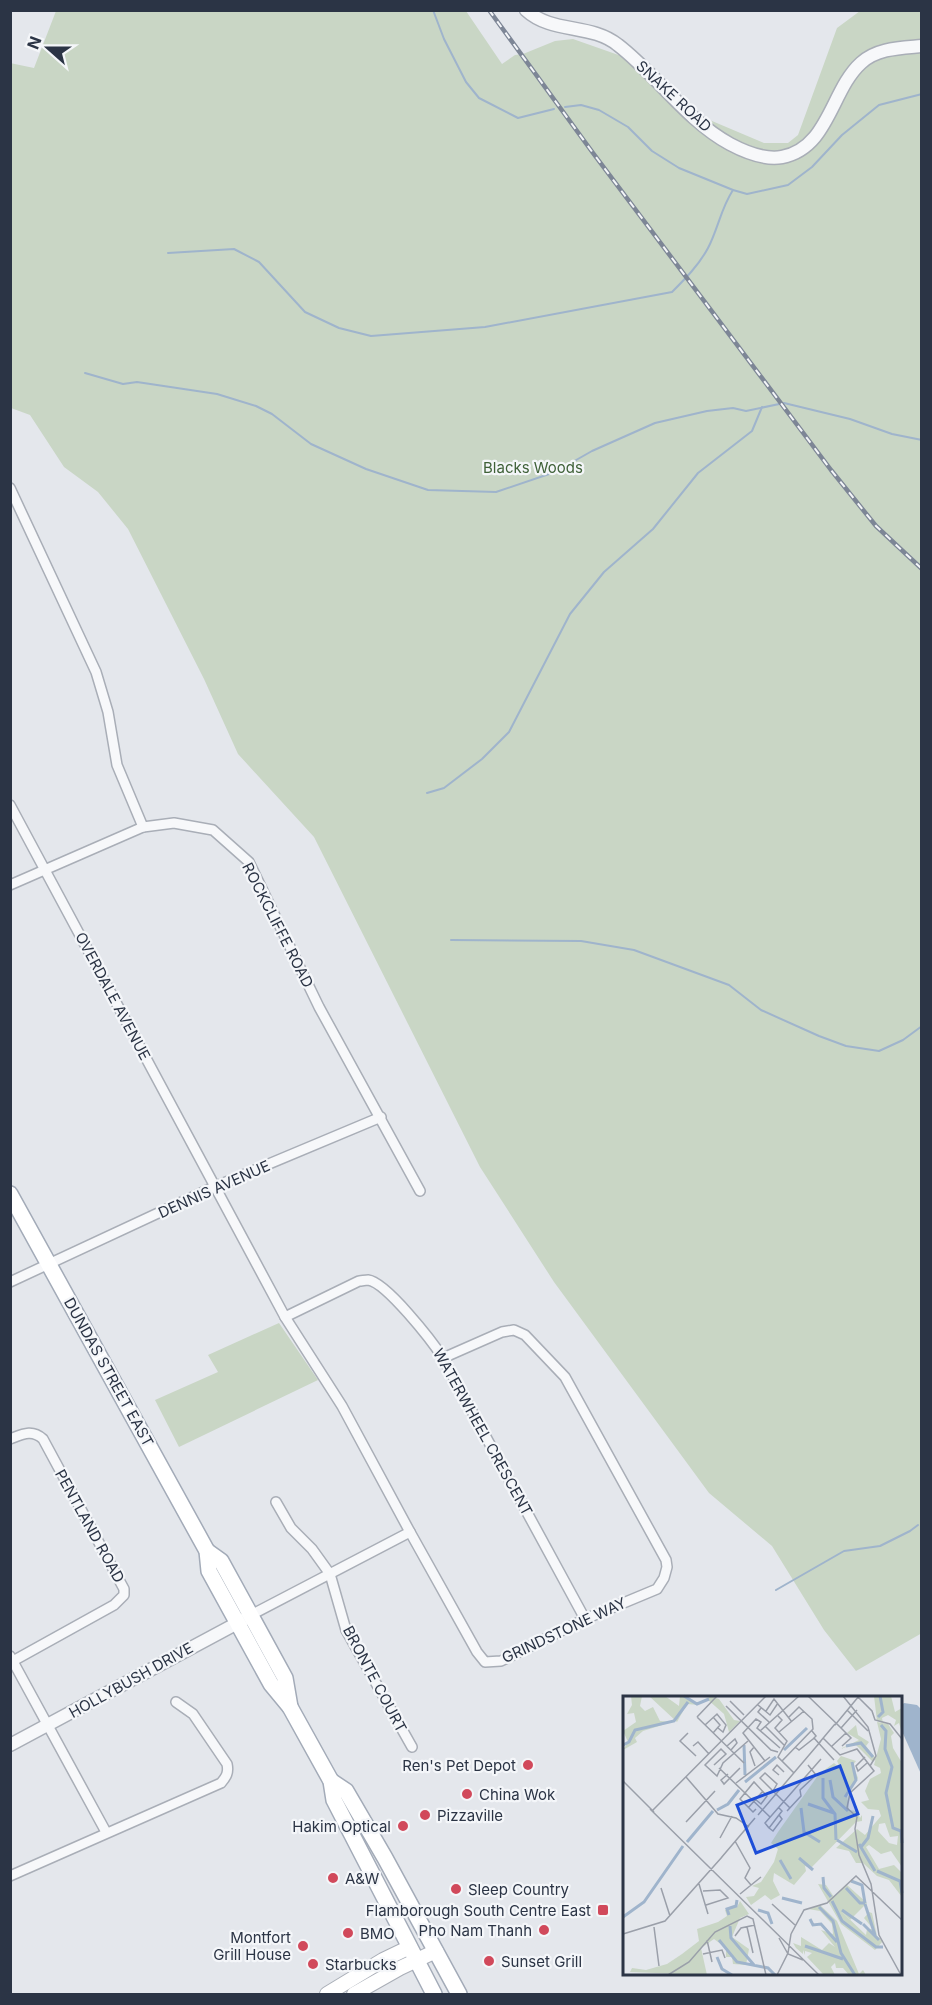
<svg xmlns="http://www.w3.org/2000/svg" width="932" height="2005" font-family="Inter,sans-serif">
	<rect width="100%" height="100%" fill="#e4e7ec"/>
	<!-- green -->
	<g fill="#c9d6c5">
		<path d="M56 11H466L502 64 515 55 523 54 555 41 573 39 627 58 686 110 764 143H788L798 135 837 28 860 11H921L922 1633 856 1671 824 1630 772 1546 709 1493 554 1282 480 1167 314 837 238 754 204 679 128 529 98 492 64 467 30 415 11 408 10 63 34 68Z"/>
		<path d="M279 1323 318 1380 179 1447 155 1400 218 1372 208 1355Z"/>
	</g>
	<!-- water -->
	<path fill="#9fb4cc" d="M904 1703 917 1705 921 1709V1774L901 1729V1706Z"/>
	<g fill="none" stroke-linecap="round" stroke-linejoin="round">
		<!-- stream -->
		<g stroke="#9fb4cc" stroke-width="2">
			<path d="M433 10 444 39 466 82 479 98 518 118 554 109"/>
			<path d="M565 107 581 105 599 110 628 127 652 151 679 168 733 190 747 194 788 185 812 167 842 135 879 105 922 94"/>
			<path d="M168 253 234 249 259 262 305 312 339 328 371 336 485 327 672 292C685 279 699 265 708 248 718 229 721 208 733 190"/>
			<path d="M85 373 123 384 137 382 217 394 256 406 272 414 311 444 366 469 428 490 496 492 555 472 592 451 655 423 707 411 733 408 746 411 784 403 850 419 892 434 922 440"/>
			<path d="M427 793 444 788 482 759 509 732 570 614 604 572 653 529 698 473 752 431 762 407"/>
			<path d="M451 940 581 941 634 950 729 985 761 1010 819 1036 846 1046 879 1051 903 1040 922 1026"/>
			<path d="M776 1590 844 1551 880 1546 910 1531 918 1525"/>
		</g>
		<!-- minor casing -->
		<g stroke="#a9aeb7" stroke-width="12">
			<g id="minor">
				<path d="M10 488 96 672 108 712 117 765 143 827"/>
				<path d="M10 805 285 1317 342 1406 410 1532 477 1652 485 1662 501 1661 585 1619 657 1589 664 1578 667 1567 666 1560 565 1377 525 1335 514 1330 502 1332 443 1358"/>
				<path d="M10 885 143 827 174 823 213 830 249 862 319 1007 420 1191"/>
				<path d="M10 1282 214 1187 381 1117"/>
				<path d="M285 1317 359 1281C362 1281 365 1280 368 1280 386 1282 432 1341 443 1358L585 1619"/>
				<path d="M10 1439C23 1434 32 1429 43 1439L124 1589V1595L114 1605 13 1661"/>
				<path d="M276 1502 291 1528 312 1549 330 1574 346 1630 412 1747"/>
				<path d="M251 1615 410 1532"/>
				<path d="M10 1656 106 1832"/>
				<path d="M10 1876 221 1783C226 1777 229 1773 227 1764L193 1714 176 1702"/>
			</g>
		</g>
		<!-- tertiary casing -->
		<g stroke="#a9aeb7" stroke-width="15">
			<g id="tertiary">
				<path d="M526 10C552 34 591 23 618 45 657 75 686 120 730 144 745 152 765 160 782 157 829 148 831 90 861 63 877 48 901 48 922 46"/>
				<path d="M10 1745 245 1619"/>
			</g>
		</g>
		<!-- secondary casing -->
		<g stroke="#a9aeb7" stroke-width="16">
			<g id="secondary">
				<path d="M327 1994 383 1960 410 1947"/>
				<path d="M354 1994 400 1968 436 1951"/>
			</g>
		</g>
		<!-- primary casing -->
		<g stroke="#a3abb8" stroke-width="18">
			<g id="primary">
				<path d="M10 1194 207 1551 209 1571 271 1684 290 1707 331 1781 334 1800 434 1994"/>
				<path d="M207 1551 221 1561 285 1678 290 1707"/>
				<path d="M331 1781 346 1791 385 1858 459 1994"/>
			</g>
		</g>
		<!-- minor -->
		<use href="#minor" stroke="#f7f8fa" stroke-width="9"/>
		<!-- tertiary -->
		<use href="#tertiary" stroke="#f7f8fa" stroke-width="12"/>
		<!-- secondary -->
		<use href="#secondary" stroke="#fff" stroke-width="14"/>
		<!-- primary -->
		<use href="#primary" stroke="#fff" stroke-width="15"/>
		<!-- rail casing -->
		<g stroke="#7d8696" stroke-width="4.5">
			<path id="rail" d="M489 10 593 153 831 470 876 526 922 569"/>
		</g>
		<!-- rail -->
		<use href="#rail" stroke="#f4f6f9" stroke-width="2" stroke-dasharray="7" stroke-linecap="butt"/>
	</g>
	<!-- markers -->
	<g fill="#d1495b" stroke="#f4f6f9" stroke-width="2">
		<circle cx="528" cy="1765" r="6"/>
		<circle cx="467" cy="1794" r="6"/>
		<circle cx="425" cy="1815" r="6"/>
		<circle cx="403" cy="1826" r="6"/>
		<circle cx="333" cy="1878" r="6"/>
		<circle cx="456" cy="1889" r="6"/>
		<rect x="597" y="1904" width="12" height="12" rx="3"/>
		<circle cx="544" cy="1930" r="6"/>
		<circle cx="348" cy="1933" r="6"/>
		<circle cx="303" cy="1946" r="6"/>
		<circle cx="489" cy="1961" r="6"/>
		<circle cx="313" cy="1964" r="6"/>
	</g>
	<g text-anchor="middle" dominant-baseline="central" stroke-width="4.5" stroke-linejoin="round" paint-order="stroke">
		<!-- street labels -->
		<g font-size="15" fill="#2b3445" stroke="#f4f6f9">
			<text transform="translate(674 96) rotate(43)">SNAKE ROAD</text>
			<text transform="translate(278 925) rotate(63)">ROCKCLIFFE ROAD</text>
			<text transform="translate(113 996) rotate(62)">OVERDALE AVENUE</text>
			<text transform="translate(214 1189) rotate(-24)">DENNIS AVENUE</text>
			<text transform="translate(109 1372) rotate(61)">DUNDAS STREET EAST</text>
			<text transform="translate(483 1432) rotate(61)">WATERWHEEL CRESCENT</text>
			<text transform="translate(90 1526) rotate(61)">PENTLAND ROAD</text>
			<text transform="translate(564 1630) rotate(-25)">GRINDSTONE WAY</text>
			<text transform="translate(375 1679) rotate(62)">BRONTE COURT</text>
			<text transform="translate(131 1680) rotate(-29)">HOLLYBUSH DRIVE</text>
		</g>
		<!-- park labels -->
		<g font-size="15" fill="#3f6138" stroke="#f4f6f9">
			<text x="533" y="467">Blacks Woods</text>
		</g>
		<!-- poi labels -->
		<g font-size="15" fill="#2b3445" stroke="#f4f6f9" text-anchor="start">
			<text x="516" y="1765" text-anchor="end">Ren's Pet Depot</text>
			<text x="479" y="1794">China Wok</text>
			<text x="437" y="1815">Pizzaville</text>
			<text x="391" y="1826" text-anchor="end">Hakim Optical</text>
			<text x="345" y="1878">A&amp;W</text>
			<text x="468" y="1889">Sleep Country</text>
			<text x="591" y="1910" text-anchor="end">Flamborough South Centre East</text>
			<text x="532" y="1930" text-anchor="end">Pho Nam Thanh</text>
			<text x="360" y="1933">BMO</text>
			<text x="291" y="1937" text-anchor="end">Montfort<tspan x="291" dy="17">Grill House</tspan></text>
			<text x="501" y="1961">Sunset Grill</text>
			<text x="325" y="1964">Starbucks</text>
		</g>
	</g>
	<!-- overview -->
	<g transform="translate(623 1696)">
		<rect width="279" height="279" fill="#e4e7ec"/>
		<path d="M8 0H19L17 10 22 15 30 11 37 25 49 26 20 35 12 42 14 46 0 54 5 46 0 35 13 26 11 17 4 18 9 9ZM26 0H42L56 10 57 0H63L76 9 64 8 54 26ZM88 0 96 3 111 24 117 25 106 36 101 18 84 3ZM251 0H268L272 16 279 12V37L276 27 271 30 273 24 265 19 259 22 260 27 254 25ZM254 26 265 28 271 37 268 40 270 52 279 67V171L268 155 258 158 246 149 243 151 256 173 271 169 279 177V201L266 184 254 180 240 167H233L226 155 213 152 234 133 242 139 258 120 256 114 245 113 238 106 246 104 242 95 247 83 258 77 257 72 251 69 258 43ZM262 127 267 141 275 140 274 149 266 147 255 135 256 128ZM233 29 235 39 246 46 243 50 253 63 250 66 232 48 217 53 236 44 224 37ZM218 60 233 65 230 69 235 82 224 97 226 114 234 115 237 122 239 119V125L233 126 188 172 182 170 183 175 171 189 151 177 150 185 157 199 148 204 142 199 128 209 123 201 131 200 136 192 129 190 138 186 151 166 155 153 148 147 155 136 196 78 211 67 218 73 214 65ZM195 188 203 189 211 201 224 189 244 207 227 224 218 215 243 239 244 233H250L241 222 246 216 249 217 254 240 260 245 252 254 218 228ZM117 205 126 218 117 222 109 241 126 253 123 269 110 268 109 261H103V252L91 243 78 252 84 279 7 276 9 272 23 274 44 268 59 258 76 245 74 233 95 226 104 220 102 214 114 211ZM197 209 214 225 236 278 240 274 243 279H226L220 272H213L212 267 208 271 212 279 200 278 184 261 189 257 182 255V259L180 254V258L173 252 170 247 178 250V241L199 254 206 247 212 251 198 234 210 238 209 228 197 215 185 213Z" fill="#c9d6c5" fill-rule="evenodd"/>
		<path fill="none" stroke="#9fb4cc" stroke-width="3" d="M61 0 74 8 86 3M255 21 260 16 257 0M258 29 263 35 262 53 269 71 263 97 270 132 278 135 279 147M0 49 6 46 12 34 51 25 65 6M121 49 122 79M223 50 238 47 250 61M161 54 184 32M200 82V102L212 118 213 144M207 84 210 101 225 115M122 86 153 61M222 101 233 84 229 66M185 108 211 117M178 112 181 136 197 146M94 114 105 108 116 94M214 144 234 156M64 146 90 115M236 148 252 175M238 151 245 142 250 120M176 162 190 174M157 164 168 183M254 175 277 185 279 197M200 181 201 192 208 201M228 185 239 189 242 207M223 192 237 207H242M159 202 179 207M209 205 219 225 253 251H260M242 208 252 239M196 211 210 225 218 257 232 279M135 214 145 217 149 228M219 214 239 228M106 219 104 213 113 210 114 204M0 221 21 206 60 150M187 223 190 229 198 228 214 246M240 228 256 244M107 230 108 242 131 269M96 244 114 266 145 272 152 279M182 250 220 263M94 261 99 273 109 279"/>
		<path fill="none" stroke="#9a9fa9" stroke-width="1.5" d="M185 0 214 28M220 0 245 31 253 60 247 70M234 0 249 15 252 24 267 28 279 43M107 5 121 19M135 9 147 19 155 7M103 10 148 54 155 56M138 12 135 16 146 26M224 14 245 35M143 15 151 3 169 26M155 20 159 24 152 32 164 45 155 61 171 77M74 21 121 67M74 21 94 0M90 21 97 29 90 37M214 28 228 42 219 50M82 29 94 18 103 29 100 36 95 32M212 29 236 0M142 30 161 49M218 32 234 14M137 35 176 0M156 36 181 15M65 37 57 45 73 60M191 42 211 64M200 42 217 59 234 53 251 75 227 97 224 112 234 121 232 133 236 159 248 188 256 239 278 279M196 47 212 28M70 50 75 46 86 58M104 50 112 43 114 47 108 54M209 50 223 37M131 51 127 56 132 70M172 51 176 54 190 43 193 40 189 35M242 61 233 70 235 75 244 67M142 65 120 37 133 23 138 26 134 32 157 52M159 65 190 33 189 23 176 11 165 22M91 69 103 58 98 53 82 69 94 80 100 67 125 45M96 72 147 121M105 78 98 84 101 88 117 72M156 79 150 74 154 69 161 76M63 81 95 118 113 122 126 131M0 85 31 116M113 87 147 61M150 95 154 88 142 77 137 82 167 112M132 103 138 108 144 100 131 86 117 103 130 116 133 113M125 112 140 95M27 113 196 279M29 115 143 0M164 115 178 100 177 94 193 79 185 69M135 119 198 45M63 126 92 95M146 132 142 127 198 63M146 132 159 115 155 111M146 132 150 135 159 123 156 119M97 142 109 120M112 145 127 172 122 182 128 189M98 162 132 122M76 188 85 218M38 192 47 220M80 195 97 194 105 202 83 209M117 198 138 181M149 208 172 229M31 231 36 270M124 231 130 257M0 238 42 225 99 161M168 238 181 214 204 207 233 180 279 224M112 240 118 232 132 229M156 242 165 258 180 264M84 244 89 266M80 258 99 254 102 262M45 279 66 266 92 236 124 220 130 223 143 279M154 279 165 257 168 238"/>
		<path fill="#1d4ed8" fill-opacity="0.15" stroke="#1d4ed8" stroke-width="3" d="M217 70 235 118 133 157 114 109Z"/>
		<rect width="279" height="279" fill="none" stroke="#2b3445" stroke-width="3"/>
	</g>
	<!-- border -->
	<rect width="932" height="2005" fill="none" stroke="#2b3445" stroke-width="24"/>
	<!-- north arrow -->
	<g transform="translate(48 48) rotate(291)" stroke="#f4f6f9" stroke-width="4.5" paint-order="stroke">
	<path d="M0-4.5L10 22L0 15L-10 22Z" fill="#2b3445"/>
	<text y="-9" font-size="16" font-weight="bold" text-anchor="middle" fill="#2b3445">N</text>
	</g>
</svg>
